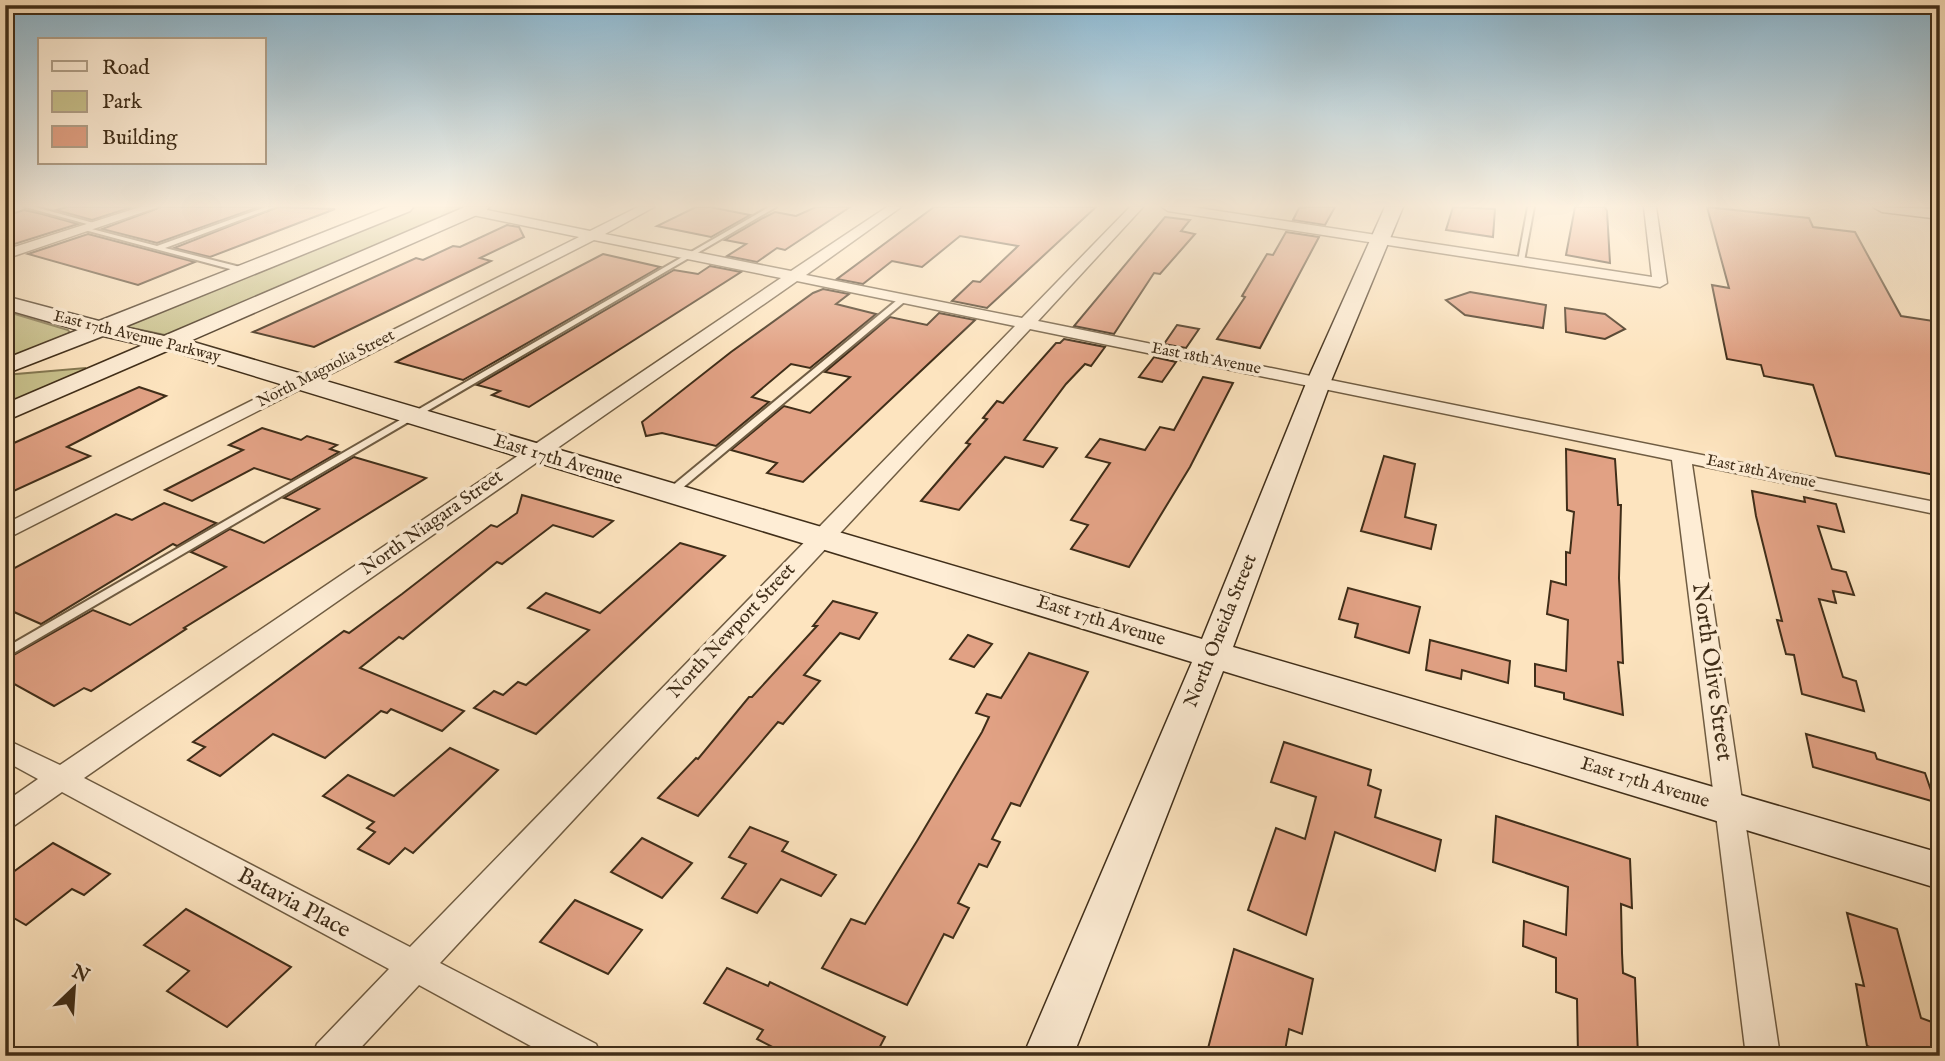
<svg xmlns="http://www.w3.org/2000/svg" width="1945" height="1061" font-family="'IM FELL English',serif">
	<rect width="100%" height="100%" fill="#fde4bf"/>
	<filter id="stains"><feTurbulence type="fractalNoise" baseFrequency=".00286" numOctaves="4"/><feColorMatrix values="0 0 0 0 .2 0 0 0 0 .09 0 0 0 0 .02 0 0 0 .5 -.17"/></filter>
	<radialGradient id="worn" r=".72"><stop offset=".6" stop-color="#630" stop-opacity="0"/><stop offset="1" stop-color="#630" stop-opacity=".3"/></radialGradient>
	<!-- green -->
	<g fill="#c8c18c" stroke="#847852" stroke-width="2">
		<path d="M415 207H470L178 332 165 335 127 327 134 320Z"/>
		<path d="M5 311 68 330 70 333 21 354 5 357Z"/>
		<path d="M85 368V370L5 405V375Z"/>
	</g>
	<!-- building -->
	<g fill="#e1a184" stroke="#402e19" stroke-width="2">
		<path d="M67 207H132L92 220 56 210Z"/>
		<path d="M161 207H259L157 243 102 229Z"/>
		<path d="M278 207 335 209 210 257 174 248Z"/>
		<path d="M696 207H710L750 215 711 237 657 226Z"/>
		<path d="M816 207H850L785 250 777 248 757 262 727 256 746 244 725 240 763 218 775 212 796 216Z"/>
		<path d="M934 207H1096L987 308 952 301 973 281 980 282 1018 246 960 236 922 267 892 261 863 284 837 279Z"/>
		<path d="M1308 207H1335L1325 225 1293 220 1299 208Z"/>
		<path d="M1453 207 1495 209 1493 237 1446 230Z"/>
		<path d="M1575 207H1605L1607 211 1610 263 1566 255Z"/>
		<path d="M1707 207 1809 218 1813 227 1855 232 1901 316 1940 322V476L1836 456 1813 385 1764 376 1761 365 1727 359 1712 285 1729 288Z"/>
		<path d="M24 210 42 214 78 224 5 247V216Z"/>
		<path d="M1165 217 1190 220 1181 231 1195 234 1160 274 1154 273 1114 334 1074 326Z"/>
		<path d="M507 225 519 227 524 237 480 258 491 261 314 347 253 332 416 258 423 260 453 246 460 247Z"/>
		<path d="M1286 232 1319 237 1260 348 1217 339 1245 297 1242 296 1267 254 1273 255Z"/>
		<path d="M88 234 195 262 138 285 28 254Z"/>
		<path d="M603 254 660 267 463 380 396 362Z"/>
		<path d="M710 266 741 272 529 407 492 395 500 391 477 385 674 270 698 274Z"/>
		<path d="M823 289 849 294 836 304 876 314 810 368 791 364 752 397 769 402 716 446 662 433 646 436 642 422 731 352 813 293Z"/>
		<path d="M1470 292 1546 305 1543 328 1465 315 1446 300Z"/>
		<path d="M1565 308 1605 314 1625 329 1605 339 1566 332Z"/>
		<path d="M939 313 975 320 803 482 767 473 777 463 731 450 784 406 810 413 850 377 825 372 890 317 927 325Z"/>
		<path d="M1177 325 1199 329 1186 348 1164 344Z"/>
		<path d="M1064 339 1105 347 1091 366 1085 364 1066 384 1024 440 1057 448 1043 467 1005 457 959 510 921 501 970 444 966 443 987 419 983 418 997 401 1003 403 1056 343H1060Z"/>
		<path d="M1154 357 1176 362 1162 382 1139 377Z"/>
		<path d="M1203 377 1233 383 1190 467 1129 567 1071 549 1088 525 1071 520 1110 463 1086 457 1100 439 1145 450 1160 427 1174 430Z"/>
		<path d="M139 387 166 396 67 447 90 456 5 495V447Z"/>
		<path d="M262 428 301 440 307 436 337 445 330 449 339 452 291 480 254 468 192 501 165 490 243 450 229 445Z"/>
		<path d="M1566 449 1615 459 1618 505H1621L1619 578 1623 663 1618 662 1623 715 1564 699V693L1535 686V664L1566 671 1568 620 1547 614 1551 581 1566 585V552L1570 553 1574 512 1567 510Z"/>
		<path d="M1384 456 1415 464 1405 517 1436 525 1431 549 1361 531Z"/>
		<path d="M354 457 426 478 184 628 186 629 91 691 84 688 54 706 5 679V660L93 610 130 625 226 567 191 552 230 529 264 543 319 509 284 498Z"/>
		<path d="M1752 491 1805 502 1804 497 1836 504 1844 532 1818 526 1832 569 1846 572 1854 595 1833 591 1836 603 1819 599 1843 677 1856 681 1864 711 1802 694 1794 655 1786 654 1777 620 1782 621 1756 516Z"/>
		<path d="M522 495 613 521 593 537 553 525 502 564 497 562 403 639 399 637 360 668 464 711 442 731 391 709 387 713 381 711 325 758 273 734 220 776 188 760 205 747 193 742 344 631 349 633 402 594 491 525 497 527 517 513Z"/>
		<path d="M164 503 216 523 177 546 173 544 41 624 5 608V573L116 514 132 520Z"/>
		<path d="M680 543 725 556 536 734 474 708 494 691 503 695 518 682 526 685 589 630 528 608 546 593 600 613Z"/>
		<path d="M1348 588 1420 607 1409 653 1355 637 1358 624 1339 619Z"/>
		<path d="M833 601 877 613 859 639 840 633 804 675 820 681 783 724 778 722 698 816 658 798 696 758 698 759 749 697H752L817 626H813Z"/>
		<path d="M968 635 992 644 974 667 950 659Z"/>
		<path d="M1430 640 1510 661 1508 683 1462 670 1461 679 1426 670Z"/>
		<path d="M1029 653 1088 672 1020 806 1011 803 992 839 1000 842 987 867 979 864 958 903 969 908 953 938 944 934 907 1005 822 968 851 919 865 924 917 841 982 732 989 717 976 713 987 694 1001 698Z"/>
		<path d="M1806 734 1875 753 1877 759 1925 773 1935 802 1813 767Z"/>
		<path d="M1284 742 1371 770 1368 785 1381 790 1375 817 1441 840 1435 871 1335 832 1306 935 1248 910 1276 828 1305 839 1316 797 1271 782Z"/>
		<path d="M450 748 498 770 413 853 405 848 389 864 358 849 375 832 367 828 374 822 323 796 348 775 394 796Z"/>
		<path d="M1496 816 1630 859 1632 908 1621 904 1622 953 1623 973 1635 978 1638 1056H1578L1577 999 1556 992V958L1523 946 1524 921 1566 935 1568 887 1493 862Z"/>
		<path d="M750 827 788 842 782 851 836 875 821 896 781 879 757 913 722 898 746 864 729 857Z"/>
		<path d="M642 838 692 863 662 898 611 872Z"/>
		<path d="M53 843 110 874 84 895 72 889 26 925 5 913V878Z"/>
		<path d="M575 900 642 930 608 974 540 942Z"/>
		<path d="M186 909 291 967 227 1027 167 991 189 971 144 945Z"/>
		<path d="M1847 913 1897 929 1921 1018 1940 1025V1056H1894L1867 1046 1856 984 1864 986Z"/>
		<path d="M1234 949 1313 979 1302 1034 1289 1029 1284 1056H1206Z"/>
		<path d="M727 968 768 986 770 982 885 1037 875 1056H790L757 1039 763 1030 704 1003Z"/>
	</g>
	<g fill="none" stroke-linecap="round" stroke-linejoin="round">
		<!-- lane casing -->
		<g stroke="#6f5c42" stroke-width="4">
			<g id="lane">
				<path d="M25 207H35L101 225 98 227Z"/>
				<path d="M266 207H275L165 248 248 269 249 271 245 273 81 229 84 227 157 246Z"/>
				<path d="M769 207H776L5 658V648Z"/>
				<path d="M1528 207H1534L1524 261 1521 263 1518 261Z"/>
				<path d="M902 296 909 298 674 495H666L665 493 666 491Z"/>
			</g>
		</g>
		<!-- street casing -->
		<g stroke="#6f5c42" stroke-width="3">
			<g id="street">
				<path d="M140 207H158L5 259V250Z"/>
				<path d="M472 207 590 231 638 207H654L605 234 791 271 887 207H901L806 275 1022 318 1130 207H1143L1038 321 1940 503V515L1692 464 1780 1056H1746L1672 460 1030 329 440 963 596 1044 601 1056H549L419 985 353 1056H312L317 1044 389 969 62 792 15 825 5 829V802L38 779 5 761V739L60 765 781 278 594 240 12 536 5 538V524L579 237 468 214V208ZM797 281 1015 326 410 947 84 778Z"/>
				<path d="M1162 207H1192L1652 277 1644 207H1656L1667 283 1660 287 1168 211Z"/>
			</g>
		</g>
		<!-- secondary casing -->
		<g stroke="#402e19" stroke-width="3">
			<g id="secondary">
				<path d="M388 207H413L410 211 124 327 164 336 465 207H489L486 211 190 341 1202 639 1307 381 1385 207H1403L1331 381 1233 647 1940 853V889L1223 671 1073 1056H1023L1192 662 169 350 5 421V404L143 345 103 336 5 374V359L78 330 5 309V296L99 321Z"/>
				<path d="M1873 207 1940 209V219L1882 212Z"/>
			</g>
		</g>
		<!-- lane -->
		<use href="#lane" fill="#feedd5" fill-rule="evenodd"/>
		<!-- street -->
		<use href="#street" fill="#feedd5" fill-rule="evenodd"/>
		<!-- secondary -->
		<use href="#secondary" fill="#feedd5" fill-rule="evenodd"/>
	</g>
	<!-- sky -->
	<linearGradient id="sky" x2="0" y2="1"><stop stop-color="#8bb8d2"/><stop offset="0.58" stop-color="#fef3e2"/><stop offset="1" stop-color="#fef3e2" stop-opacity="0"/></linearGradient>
	<rect width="1945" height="355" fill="url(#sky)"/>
	<g text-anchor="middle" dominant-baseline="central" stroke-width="7" stroke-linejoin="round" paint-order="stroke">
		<!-- far-street labels -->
		<g font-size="16" fill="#402e19" stroke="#feedd5">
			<text transform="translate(137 337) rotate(14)">East 17th Avenue Parkway</text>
			<text transform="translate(1206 359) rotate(11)">East 18th Avenue</text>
			<text transform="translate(326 369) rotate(-27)">North Magnolia Street</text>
			<text transform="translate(1761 472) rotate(12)">East 18th Avenue</text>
		</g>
		<!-- street labels -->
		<g font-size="19" fill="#402e19" stroke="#feedd5">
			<text transform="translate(558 460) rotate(17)">East 17th Avenue</text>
			<text transform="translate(432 523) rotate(-35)">North Niagara Street</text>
			<text transform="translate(1101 621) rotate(17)">East 17th Avenue</text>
			<text transform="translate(732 631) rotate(-47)">North Newport Street</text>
			<text transform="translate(1221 631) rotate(-68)">North Oneida Street</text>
			<text transform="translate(1645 783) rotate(17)">East 17th Avenue</text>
		</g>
		<!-- near-street labels -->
		<g font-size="23" fill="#402e19" stroke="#feedd5">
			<text transform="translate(1712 672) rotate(82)">North Olive Street</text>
			<text transform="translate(294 903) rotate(28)">Batavia Place</text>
		</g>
	</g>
	<!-- margin -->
	<rect width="1945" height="1061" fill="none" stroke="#fde4bf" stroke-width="28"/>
	<rect x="7" y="7" width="1931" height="1047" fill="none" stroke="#402e19" stroke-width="3.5"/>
	<rect x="14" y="14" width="1917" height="1033" fill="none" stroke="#402e19" stroke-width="2"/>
	<!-- legend -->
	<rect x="38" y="38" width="228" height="126" fill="#feedd5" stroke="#b2a18a" stroke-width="2"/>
	<rect x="52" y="61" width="35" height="10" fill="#feedd5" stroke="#b2a18a" stroke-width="2"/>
	<text x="102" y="74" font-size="21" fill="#402e19">Road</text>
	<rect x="52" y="91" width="35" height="21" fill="#c8c18c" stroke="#b2a18a" stroke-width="2"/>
	<text x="102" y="108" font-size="21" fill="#402e19">Park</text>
	<rect x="52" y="126" width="35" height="21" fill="#e1a184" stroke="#b2a18a" stroke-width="2"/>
	<text x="102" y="144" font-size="21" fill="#402e19">Building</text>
	<!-- north arrow -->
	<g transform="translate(74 988) rotate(25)" stroke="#feedd5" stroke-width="5" paint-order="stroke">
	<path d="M0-5L12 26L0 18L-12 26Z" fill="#402e19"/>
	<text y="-10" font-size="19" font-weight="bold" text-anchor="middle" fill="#402e19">N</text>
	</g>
	<rect width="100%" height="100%" filter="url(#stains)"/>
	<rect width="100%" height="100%" fill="url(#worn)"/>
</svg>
